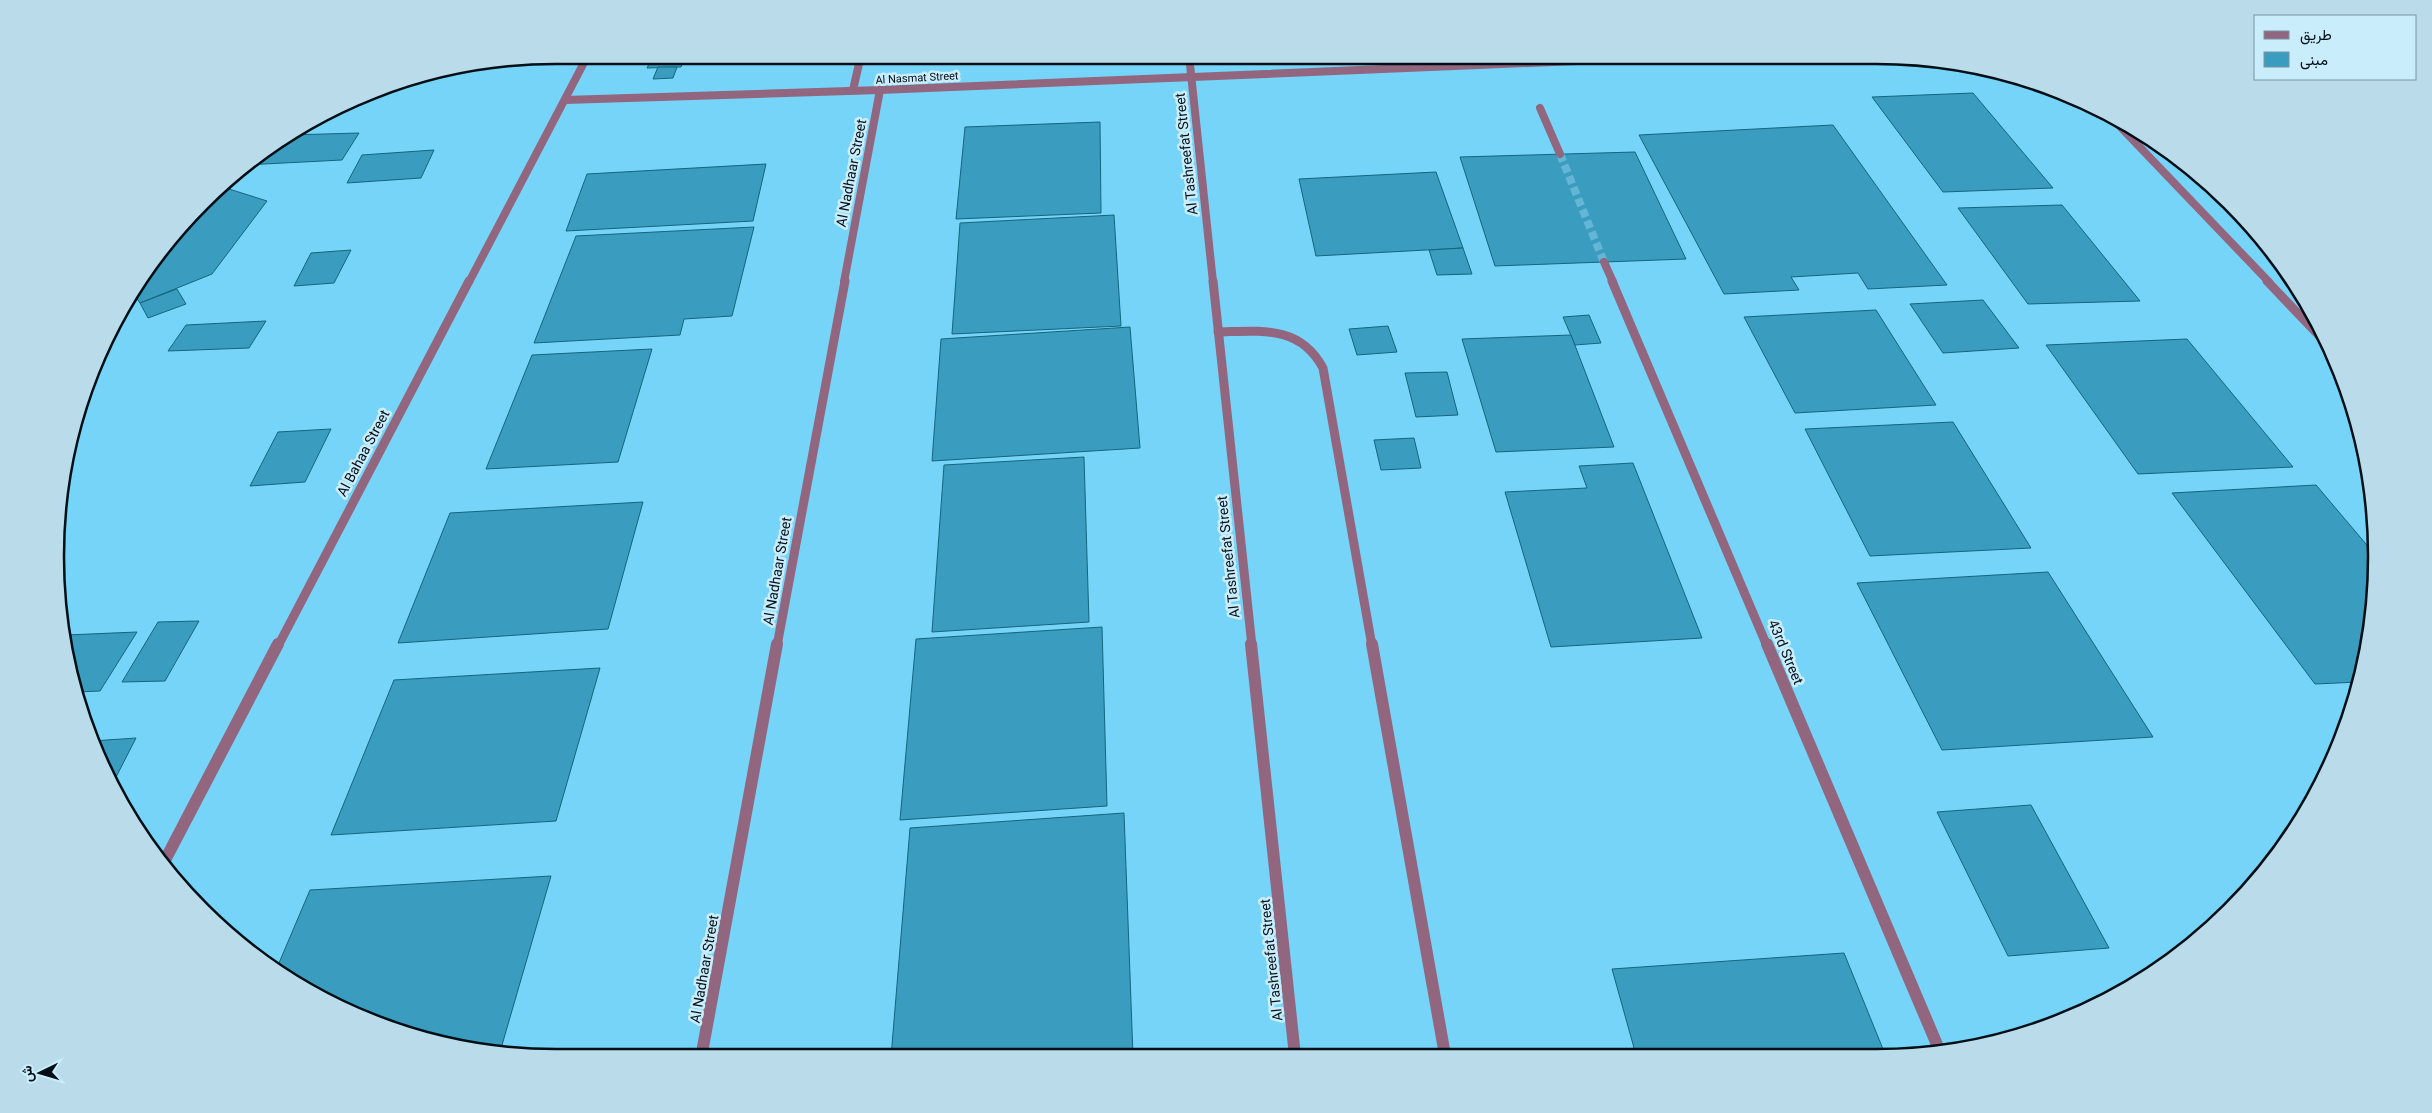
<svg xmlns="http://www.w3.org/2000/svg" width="2432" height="1113" font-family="Roboto,Vazirmatn,sans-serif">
	<rect width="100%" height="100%" fill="#76d4f8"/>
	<!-- building -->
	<g fill="#3a9cbe" stroke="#15657e">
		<path d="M684 59 681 67 647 68 651 60Z"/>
		<path d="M658 67H677L673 78 653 79Z"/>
		<path d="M1973 93 2053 188 1943 192 1872 97Z"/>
		<path d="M1100 122 1101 213 956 219 965 127Z"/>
		<path d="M1833 125 1947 285 1868 289 1858 273 1791 277 1799 290 1724 294 1639 135Z"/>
		<path d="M359 133 342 160 245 165 289 135Z"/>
		<path d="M434 150 421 178 347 183 362 155Z"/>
		<path d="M1635 152 1686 259 1495 266 1460 157Z"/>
		<path d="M766 164 753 221 566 231 587 174Z"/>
		<path d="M1436 172 1463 248 1316 256 1299 179Z"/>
		<path d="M229 189 267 201 212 274 140 303 132 292 179 226 208 198Z"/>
		<path d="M2062 205 2140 301 2028 304 1958 208Z"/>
		<path d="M1114 215 1121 326 952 334 960 223Z"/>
		<path d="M754 227 732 316 684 319 680 335 534 343 576 236Z"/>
		<path d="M1463 248 1472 274 1437 275 1429 250Z"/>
		<path d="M351 250 334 283 294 286 311 253Z"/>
		<path d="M177 289 186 304 148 318 140 303Z"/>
		<path d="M1983 300 2019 348 1943 353 1910 304Z"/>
		<path d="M1876 310 1936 405 1795 413 1744 317Z"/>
		<path d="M1589 315 1601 343 1575 345 1563 317Z"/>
		<path d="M266 321 249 348 168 351 186 325Z"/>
		<path d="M1388 326 1397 352 1357 355 1349 329Z"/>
		<path d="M1130 327 1140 448 932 461 941 339Z"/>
		<path d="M1571 335 1614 447 1496 452 1462 339Z"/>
		<path d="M2187 339 2293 467 2138 474 2046 345Z"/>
		<path d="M652 349 618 462 486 469 532 355Z"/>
		<path d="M1447 372 1458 415 1416 417 1405 373Z"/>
		<path d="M1953 422 2031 548 1870 556 1805 429Z"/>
		<path d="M331 429 305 482 250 486 278 432Z"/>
		<path d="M1414 438 1421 468 1381 470 1374 440Z"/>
		<path d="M1084 457 1089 622 932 632 944 465Z"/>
		<path d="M1633 463 1702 638 1551 647 1505 492 1587 488 1579 466Z"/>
		<path d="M2316 485 2377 557 2367 654 2359 682 2315 684 2172 493Z"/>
		<path d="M643 502 608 629 398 643 450 513Z"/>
		<path d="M2048 572 2153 737 1942 750 1857 583Z"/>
		<path d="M199 621 165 681 122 682 158 622Z"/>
		<path d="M1102 627 1107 806 900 820 916 639Z"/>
		<path d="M137 632 100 691 76 692 63 639 66 635Z"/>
		<path d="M600 668 556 821 331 835 394 680Z"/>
		<path d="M136 738 112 785 92 741Z"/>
		<path d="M2031 805 2109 948 2008 956 1937 812Z"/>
		<path d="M1124 813 1133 1056 891 1057 910 828Z"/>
		<path d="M551 876 500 1052 458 1048 365 1020 306 991 276 970 310 890Z"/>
		<path d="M1844 953 1885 1054 1636 1055 1612 969Z"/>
	</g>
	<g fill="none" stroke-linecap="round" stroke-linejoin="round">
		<!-- street-tunnel -->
		<path stroke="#64b6d6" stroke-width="8" stroke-dasharray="8 4" stroke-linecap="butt" d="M1560 154 1604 262"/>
		<!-- lane-far2 -->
		<path stroke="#92667e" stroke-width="8" d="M2110 116 2269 282"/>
		<!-- lane-far1 -->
		<g stroke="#92667e" stroke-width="9">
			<path d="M2267 281 2330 347"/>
			<path d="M1218 332C1261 331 1300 325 1323 368L1372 646"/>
		</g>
		<!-- lane -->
		<path stroke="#92667e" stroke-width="12" d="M1372 644 1445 1055"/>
		<!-- street-far2 -->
		<g stroke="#92667e" stroke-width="8">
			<path d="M1189 55 1213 282"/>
			<path d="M853 90 861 55"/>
			<path d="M565 100 880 90 1719 55"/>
			<path d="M1540 108 1560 154"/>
			<path d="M1604 262 1613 282"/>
			<path d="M469 282 588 55"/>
			<path d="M844 282 880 90"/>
		</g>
		<!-- street-far1 -->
		<g stroke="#92667e" stroke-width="9">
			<path d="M1213 281 1252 646"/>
			<path d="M1612 281 1767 646"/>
			<path d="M278 646 469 281"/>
			<path d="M777 646 845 281"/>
		</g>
		<!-- street -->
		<g stroke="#92667e" stroke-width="12">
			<path d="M1251 644 1295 1056"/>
			<path d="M1767 644 1941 1054"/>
			<path d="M163 864 278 644"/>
			<path d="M701 1058 777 644"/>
		</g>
	</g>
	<g text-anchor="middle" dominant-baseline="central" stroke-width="5" stroke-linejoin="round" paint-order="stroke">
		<!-- far-street labels -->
		<g font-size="11" fill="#000e16" stroke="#caedfc">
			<text transform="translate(917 78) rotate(-3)">Al Nasmat Street</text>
		</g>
		<!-- street labels -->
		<g font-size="14" fill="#000e16" stroke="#caedfc">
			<text transform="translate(1186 154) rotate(-96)">Al Tashreefat Street</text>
			<text transform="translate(851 173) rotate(-79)">Al Nadhaar Street</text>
			<text transform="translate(363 453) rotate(-62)">Al Bahaa Street</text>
			<text transform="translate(1228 557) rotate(-96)">Al Tashreefat Street</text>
			<text transform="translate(777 571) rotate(-80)">Al Nadhaar Street</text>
			<text transform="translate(1786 652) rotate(67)">43rd Street</text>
			<text transform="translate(1271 960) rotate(-96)">Al Tashreefat Street</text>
			<text transform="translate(704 969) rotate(-80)">Al Nadhaar Street</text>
		</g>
	</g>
	<!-- crop -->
	<path d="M0 0H2432V1113H0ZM556 64H1876A492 492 0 0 1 2368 556V557A492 492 0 0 1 1876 1049H556A492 492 0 0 1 64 557V556A492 492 0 0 1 556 64Z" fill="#badbea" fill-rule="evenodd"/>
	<path fill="none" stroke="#000e16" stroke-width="2.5" d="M556 64H1876A492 492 0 0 1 2368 556V557A492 492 0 0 1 1876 1049H556A492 492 0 0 1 64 557V556A492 492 0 0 1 556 64Z"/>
	<!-- legend -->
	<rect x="2254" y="15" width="162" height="65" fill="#caedfc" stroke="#7994a0"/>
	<rect x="2264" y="31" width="25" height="8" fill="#92667e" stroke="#7994a0"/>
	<text x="2300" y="40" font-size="15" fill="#000e16">طريق</text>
	<rect x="2264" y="52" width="25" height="15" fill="#3a9cbe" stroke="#7994a0"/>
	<text x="2300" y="65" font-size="15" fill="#000e16">مبنى</text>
	<!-- north arrow -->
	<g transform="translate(40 1073) rotate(265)" stroke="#caedfc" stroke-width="4" paint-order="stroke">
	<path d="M0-4L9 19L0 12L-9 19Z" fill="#000e16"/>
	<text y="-8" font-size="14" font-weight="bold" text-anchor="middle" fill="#000e16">ش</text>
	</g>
</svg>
